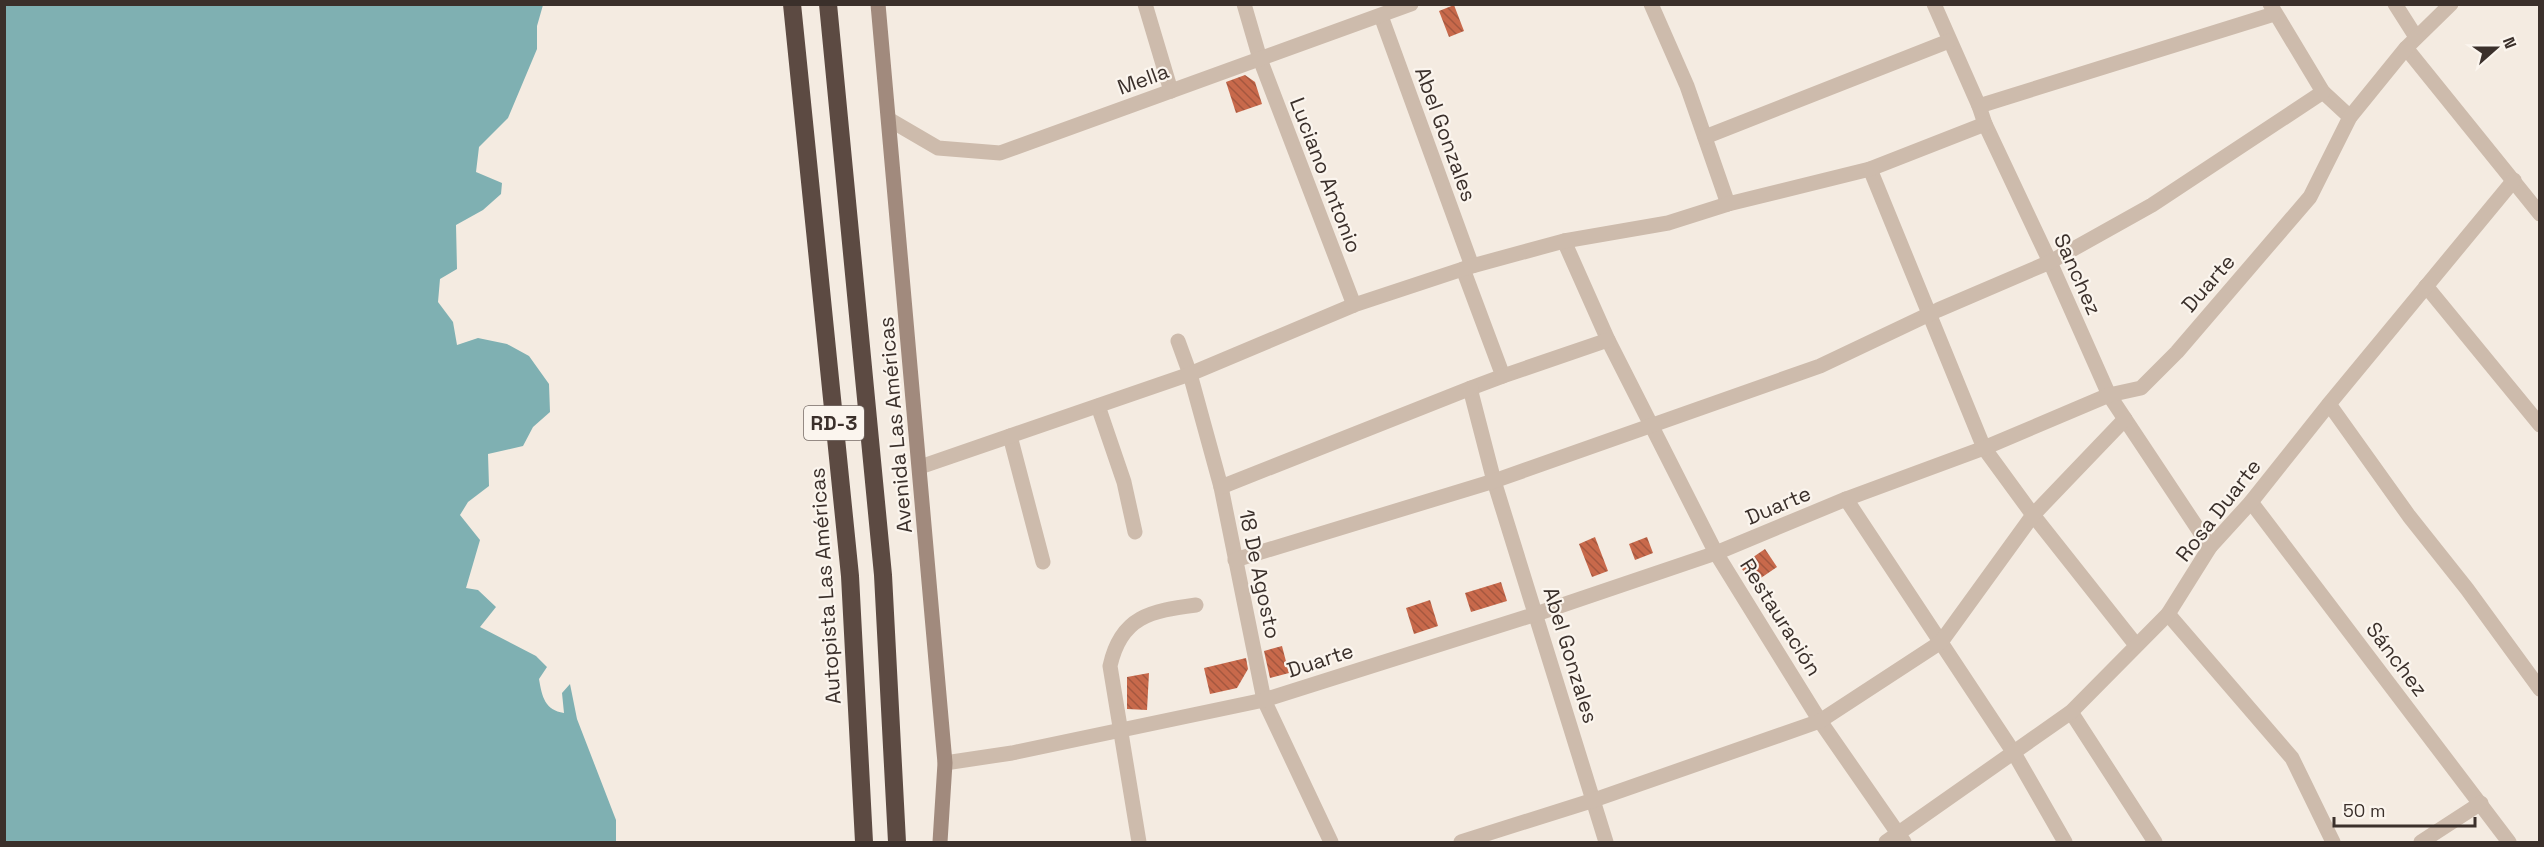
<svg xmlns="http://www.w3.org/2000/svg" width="2544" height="847" font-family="'Space Grotesk',sans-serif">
	<defs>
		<pattern id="building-back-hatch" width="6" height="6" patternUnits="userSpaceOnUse" patternTransform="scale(1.5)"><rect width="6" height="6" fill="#c8694b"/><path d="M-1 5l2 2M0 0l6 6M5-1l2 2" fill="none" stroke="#a4573f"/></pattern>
	</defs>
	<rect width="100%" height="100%" fill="#f4ebe1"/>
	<!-- water -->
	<path fill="#7fb0b2" d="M5 4 543 5 537 26V49L508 118 479 147 476 172 502 183 501 194 483 210 456 225 457 269 440 279 438 302 453 322 457 345 478 338 507 344 529 356 549 384 550 412 533 427 523 446 488 454 489 486 468 502 460 515 480 540 466 588 478 590 496 607 480 627 536 656 547 667 539 679C542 697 545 710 564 713L562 693 570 684 577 719 616 820V842H5Z"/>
	<!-- building -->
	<g fill="url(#building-back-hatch)">
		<path d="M1454 5 1464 31 1449 37 1439 11Z"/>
		<path d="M1245 75 1255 82 1262 104 1236 113 1226 82Z"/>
		<path d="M1595 537 1608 571 1592 577 1579 544Z"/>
		<path d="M1647 537 1653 553 1635 560 1629 544Z"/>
		<path d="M1765 549 1777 567 1752 584 1740 566Z"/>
		<path d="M1501 582 1507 601 1471 612 1465 593Z"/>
		<path d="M1430 600 1438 626 1414 634 1406 608Z"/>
		<path d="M1282 646 1289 673 1270 678 1264 651Z"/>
		<path d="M1246 658 1248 669 1237 688 1210 694 1204 668Z"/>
		<path d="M1149 673 1147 710 1127 709V677Z"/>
	</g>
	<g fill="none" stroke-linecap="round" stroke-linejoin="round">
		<!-- street -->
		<g stroke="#cdbbac" stroke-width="15">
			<path d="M1145 4 1171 91"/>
			<path d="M1244 4 1260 59 1354 305"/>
			<path d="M1651 4 1687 86 1728 204"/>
			<path d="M1934 4 1979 106 1985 124 2050 262 2109 395 2210 547"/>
			<path d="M2270 4 2323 92 2350 117"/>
			<path d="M2395 4 2416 37"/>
			<path d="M1381 16 1472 266"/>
			<path d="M2406 48 2540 214"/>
			<path d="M1979 106 2274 14"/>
			<path d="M890 120 938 148 1000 153 1411 4"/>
			<path d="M1705 137 1949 41"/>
			<path d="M1870 169 1984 448 2033 515 2136 645"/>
			<path d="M1564 241 1608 340 1716 553 1820 721 1904 842"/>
			<path d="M1463 269 1503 376 1471 388 1472 396 1494 481 1606 842"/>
			<path d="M2426 286 2540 425"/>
			<path d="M1178 341 1190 374 1221 487 1264 700 1331 842"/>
			<path d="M1503 376 1608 340"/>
			<path d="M2329 404 2409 516 2467 589 2540 689"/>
			<path d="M1098 406 1124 482 1135 532"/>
			<path d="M1010 436 1043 562"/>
			<path d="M920 467 1190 374 1354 305 1472 266 1564 241 1668 223 1728 204 1870 169 1985 124"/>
			<path d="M1221 487 1471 388"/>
			<path d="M1846 499 2014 753 2065 842"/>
			<path d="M2251 502 2509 842"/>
			<path d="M1235 560 1494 481 1820 366 1938 310 2050 262 2152 205 2323 92"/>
			<path d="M2168 614 2292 758 2333 842"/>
			<path d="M2071 712 2155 842"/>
			<path d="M945 763 1012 753 1264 700 1536 614 1716 553 1846 499 1984 448 2109 395 2141 388 2177 352 2310 197 2350 117 2406 48 2451 4"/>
			<path d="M1139 842 1110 666C1121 616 1151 611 1196 605"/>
			<path d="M1461 842 1594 800 1820 721 1941 642 2033 515 2125 419"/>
			<path d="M1886 842 2071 712 2168 614 2210 547 2251 502 2329 404 2514 180"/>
			<path d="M2421 842 2481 803"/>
		</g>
		<!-- secondary -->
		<path stroke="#a18a7d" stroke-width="15" d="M878 4 945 763 940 842"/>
		<!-- highway -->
		<g stroke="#5c4a42" stroke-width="18">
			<path d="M792 4 850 576 864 842"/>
			<path d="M828 4 883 575 897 842"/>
		</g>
	</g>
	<g text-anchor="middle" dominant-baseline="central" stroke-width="4.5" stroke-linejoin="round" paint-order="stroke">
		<!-- shield labels -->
		<rect fill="#fbf5ee" stroke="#756b66" stroke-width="1.5" x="804" y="406" width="60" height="34" rx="4.5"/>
		<g font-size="20" font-weight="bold" fill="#3b302b">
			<text x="834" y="423">RD-3</text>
		</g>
		<!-- street labels -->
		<g font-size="21" fill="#3b302b" stroke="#fbf5ee">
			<text transform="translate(1143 79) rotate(-20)">Mella</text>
			<text transform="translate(1446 134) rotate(70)">Abel Gonzales</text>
			<text transform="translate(1326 175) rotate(69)">Luciano Antonio</text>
			<text transform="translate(2078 274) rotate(66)">Sanchez</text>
			<text transform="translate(2208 283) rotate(-49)">Duarte</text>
			<text transform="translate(895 425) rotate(-95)">Avenida Las Américas</text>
			<text transform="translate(1778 505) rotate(-23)">Duarte</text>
			<text transform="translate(2218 510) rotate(-52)">Rosa Duarte</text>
			<text transform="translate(1260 574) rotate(78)">18 De Agosto</text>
			<text transform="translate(825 586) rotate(-94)">Autopista Las Américas</text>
			<text transform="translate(1781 617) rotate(58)">Restauración</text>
			<text transform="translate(1571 655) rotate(73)">Abel Gonzales</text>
			<text transform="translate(2397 659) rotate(53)">Sánchez</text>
			<text transform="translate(1320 660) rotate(-18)">Duarte</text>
		</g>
	</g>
	<!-- border -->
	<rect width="2544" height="847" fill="none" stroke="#3b302b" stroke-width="12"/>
	<!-- north arrow -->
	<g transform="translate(2496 48) rotate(69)" stroke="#fbf5ee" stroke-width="4.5" paint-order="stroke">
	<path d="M0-4.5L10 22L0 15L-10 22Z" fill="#3b302b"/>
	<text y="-9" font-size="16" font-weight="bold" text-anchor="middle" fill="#3b302b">N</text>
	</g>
	<!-- scale -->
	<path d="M2334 817v9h141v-9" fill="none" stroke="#3b302b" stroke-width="3"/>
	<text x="2343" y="817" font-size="18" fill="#3b302b" stroke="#fbf5ee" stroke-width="4.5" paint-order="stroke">50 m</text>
</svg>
